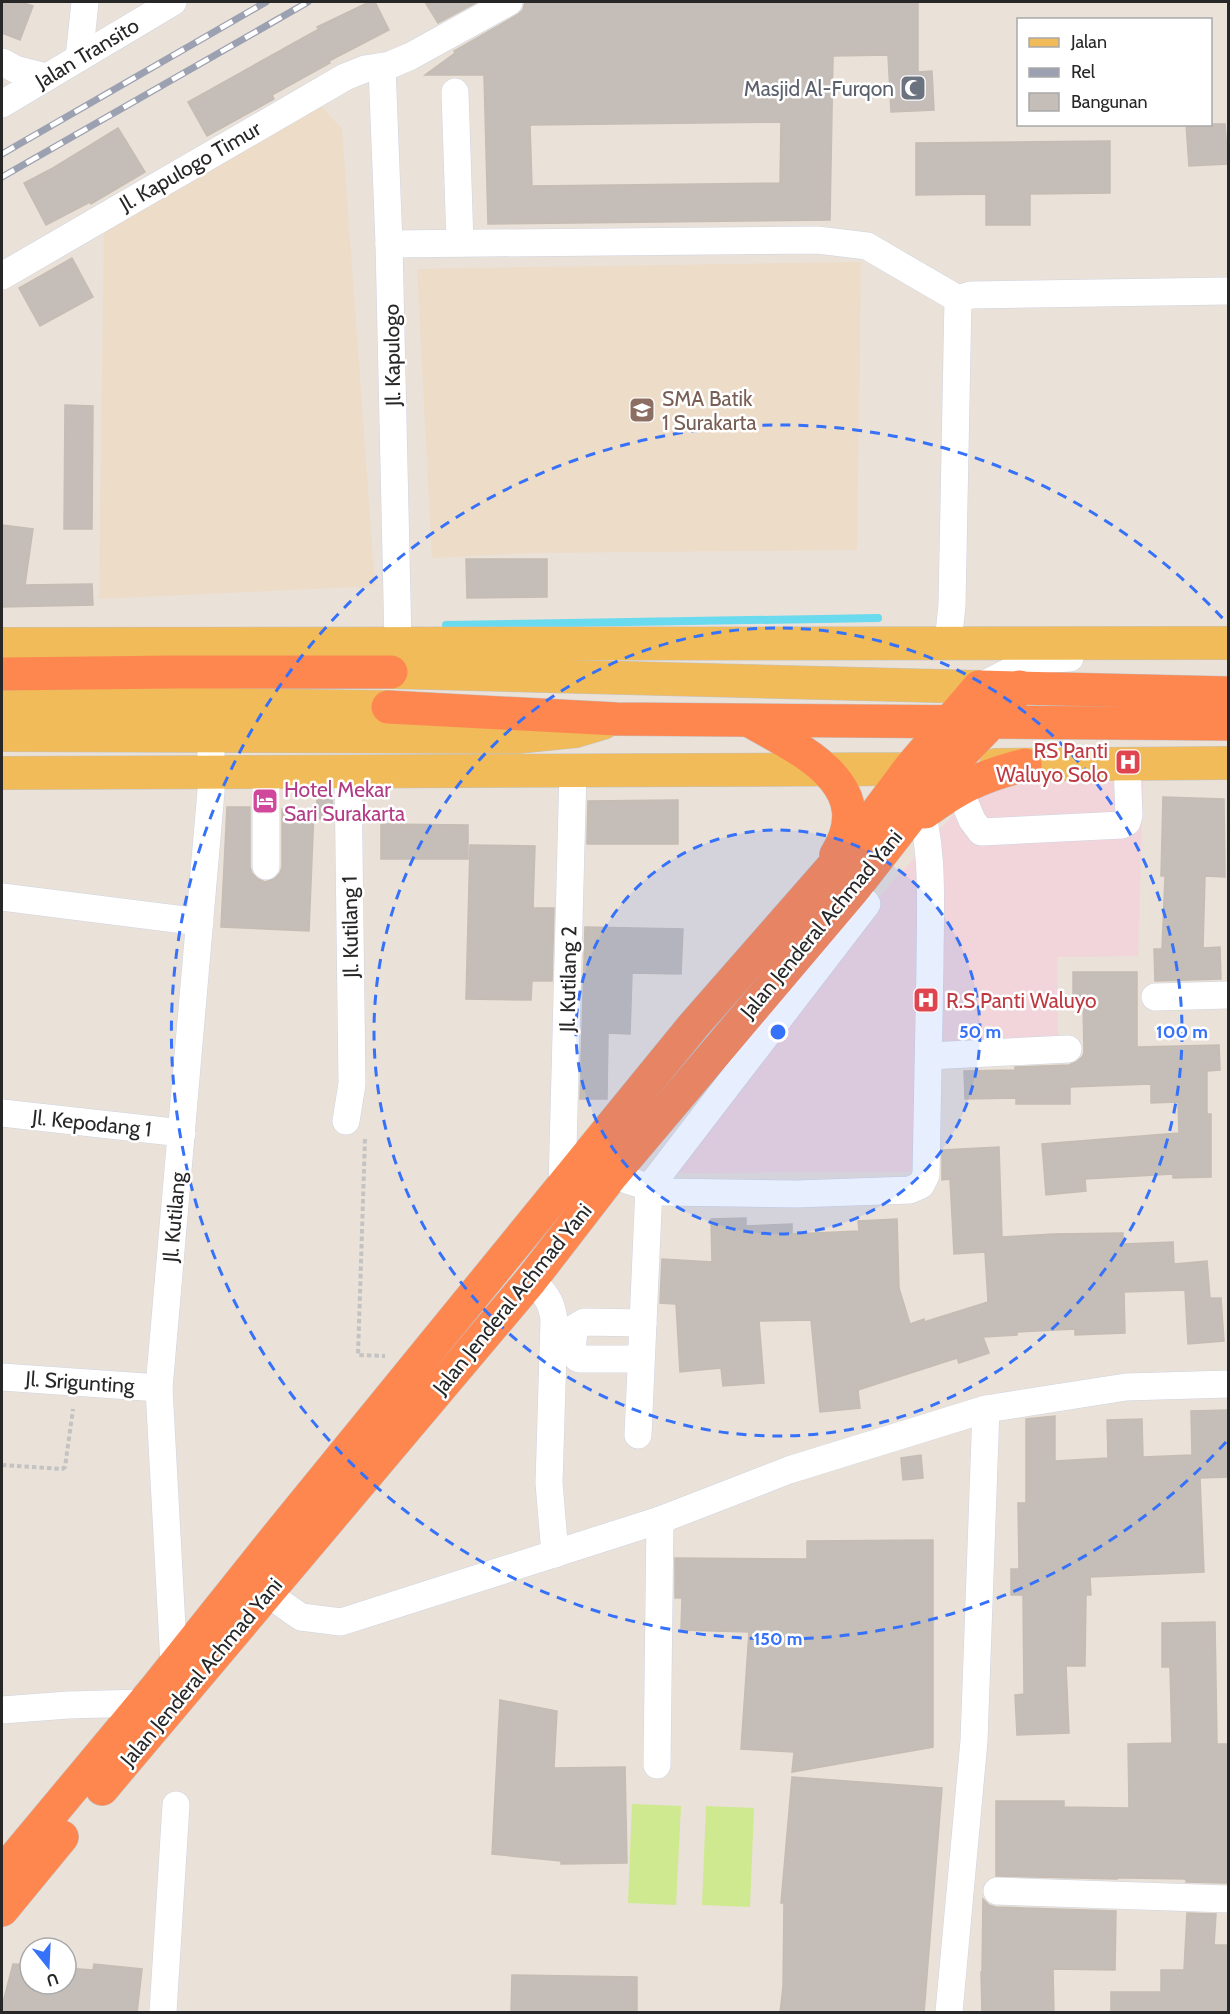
<svg xmlns="http://www.w3.org/2000/svg" width="1230" height="2014" font-family="Cabin,sans-serif">
	<rect width="100%" height="100%" fill="#eae1d8"/>
	<!-- education -->
	<g fill="#eddcc7">
		<path d="M319 104 342 129 375 586 99 599 104 224Z"/>
		<path d="M861 262 857 550 532 553 432 558 417 269Z"/>
	</g>
	<!-- medical -->
	<path fill="#f2d5da" d="M983 782H1143L1138 956 1057 957 1058 1044H923L915 1172 661 1173 852 927Z"/>
	<!-- pitch -->
	<g fill="#cee98f">
		<path d="M632 1804 681 1806 676 1905 628 1903Z"/>
		<path d="M706 1806 754 1808 750 1907 702 1905Z"/>
	</g>
	<g fill="none" stroke-linecap="round" stroke-linejoin="round">
		<!-- stream -->
		<path stroke="#6adaee" stroke-width="8" d="M446 625 878 618"/>
	</g>
	<!-- building -->
	<g fill="#c5beb8" stroke="#c5bcb3" stroke-width="1.5" fill-rule="evenodd">
		<path d="M2 2H21L33 6 20 40 2 33Z"/>
		<path d="M369 2H375L389 30 329 61 330 63 272 95 274 99 207 136 188 102 319 29 317 27Z"/>
		<path d="M425 2H477L438 23Z"/>
		<path d="M525 2H918V72L932 71 934 110 891 112 888 55 833 56 830 220 488 224 484 75H425L455 53 454 51 517 15 523 10ZM781 122 780 183 532 186 530 125Z"/>
		<path d="M1186 124H1225L1228 164 1189 166Z"/>
		<path d="M118 128 145 172 91 204 90 202 46 225 24 183 53 168Z"/>
		<path d="M1110 141V193L1030 194V225H986V194L916 195V143Z"/>
		<path d="M72 258 93 297 40 326 19 288Z"/>
		<path d="M65 405 93 406 92 529H64Z"/>
		<path d="M2 525 33 529 25 585 92 584 93 605 2 607Z"/>
		<path d="M466 559H547V597L467 598Z"/>
		<path d="M317 790H332L333 819H317Z"/>
		<path d="M1163 797 1224 799 1225 877 1205 876 1203 948 1220 947 1221 979 1155 981 1154 949H1162L1165 876H1161Z"/>
		<path d="M678 800V844H587L588 801Z"/>
		<path d="M227 807H250V867L252 873 258 879 265 882 274 879 280 873 282 867V809L314 810 309 931 221 927Z"/>
		<path d="M381 824 468 825V859H381Z"/>
		<path d="M470 845 535 846 533 908H554L552 981H532L531 1000 466 999Z"/>
		<path d="M585 927 683 929 681 974 632 973 630 1034 608 1033 607 1099H580Z"/>
		<path d="M1073 972H1137V1047L1219 1045 1220 1070 1207 1071V1114H1211V1177L1173 1178V1174L1085 1179 1086 1191 1046 1195 1042 1144 1179 1133 1178 1102 1151 1103V1084L1070 1087V1104H1016V1098L965 1099 964 1071 1015 1070V1067L1069 1065 1076 1062 1082 1057 1084 1053 1083 1001H1073Z"/>
		<path d="M999 1147 1002 1237 1053 1234 1123 1233V1244L1173 1242 1174 1264 1207 1261 1210 1298H1221L1224 1341 1188 1344 1185 1290 1124 1292 1125 1333 1075 1335V1329L1017 1332V1335L983 1337 989 1353 959 1363 957 1358 858 1390 860 1408 820 1412 811 1320 759 1321 764 1383 723 1386 721 1368 680 1372 676 1304 660 1303 662 1259 712 1262 711 1219 746 1218V1226L792 1224V1234L859 1231 858 1221 897 1219 899 1288 910 1324 924 1319V1322L988 1302 985 1252 954 1254 950 1179 942 1180V1150Z"/>
		<path d="M1228 1410V1477L1200 1478 1204 1572 1090 1577 1091 1595H1086L1085 1666H1066L1069 1733 1017 1735 1015 1695 1024 1694 1023 1595H1011V1569H1019L1018 1503H1026V1419L1055 1416V1461L1108 1458 1107 1420 1142 1419 1143 1457 1192 1455 1191 1411Z"/>
		<path d="M921 1455 923 1478 903 1480 901 1458Z"/>
		<path d="M933 1540V1747L792 1772 794 1752 741 1749 749 1632 681 1630 682 1598H675V1558L807 1559V1541Z"/>
		<path d="M1215 1622 1217 1744H1228V1883L1186 1882V1879L1128 1878H1117V1879L996 1876V1801H1064V1807L1129 1808 1128 1744 1172 1743 1170 1667H1162V1623Z"/>
		<path d="M500 1700 557 1711 554 1768 625 1767 627 1863 561 1864V1861L492 1854Z"/>
		<path d="M792 1777 942 1788 924 2013H780L783 1987 784 1903H781Z"/>
		<path d="M983 1899 989 1905 996 1907 1116 1911 1115 1970 1053 1969 1054 2013H982L981 1972 982 1971Z"/>
		<path d="M1187 1913 1216 1914 1214 1945H1228V2013H1111V1992H1161V1970H1184Z"/>
		<path d="M13 1964 30 1965V1984H66V1968L93 1970 94 1964 142 1969 137 2013H2V2006Z"/>
		<path d="M512 1975 637 1977V2013H511Z"/>
	</g>
	<g fill="none" stroke-linecap="round" stroke-linejoin="round">
		<!-- minor casing -->
		<g stroke="#ced4e1" stroke-width="28">
			<g id="minor">
				<path d="M79 58 85 2"/>
				<path d="M2 62 15 69 46 77"/>
				<path d="M382 67 389 244 398 643"/>
				<path d="M455 92 460 243"/>
				<path d="M2 104 173 2"/>
				<path d="M389 244 817 240 867 246 958 299"/>
				<path d="M2 276 345 77 365 69 390 65 411 56 509 2"/>
				<path d="M948 643 952 605 958 299 971 295 1228 291"/>
				<path d="M979 687 1032 660 1070 658"/>
				<path d="M266 771V866"/>
				<path d="M952 772 972 820 981 832 1122 825 1127 822 1129 815 1127 764"/>
				<path d="M2 897 200 922"/>
				<path d="M1155 997 1228 995"/>
				<path d="M929 1056 1068 1049"/>
				<path d="M2 1113 182 1133"/>
				<path d="M346 1121 352 1084 348 771"/>
				<path d="M612 1175 663 1192 796 1194 910 1190 921 1185 926 1175C927 1105 929 1035 930 966 930 908 935 849 917 794"/>
				<path d="M562 1187 573 770"/>
				<path d="M531 1280C544 1292 552 1301 554 1320L549 1483 555 1554"/>
				<path d="M641 1359H579C569 1354 574 1338 574 1328L584 1322 643 1323"/>
				<path d="M2 1377 159 1388"/>
				<path d="M638 1435 649 1188 867 904 861 897 853 890"/>
				<path d="M268 1594 301 1617 341 1622 660 1520 789 1470 986 1409 1126 1387 1228 1384"/>
				<path d="M174 1664 159 1388 211 791V736"/>
				<path d="M2 1710 68 1705 143 1703"/>
				<path d="M657 1765 660 1520"/>
				<path d="M997 1891 1228 1899"/>
				<path d="M163 2012 176 1805"/>
				<path d="M949 2012 974 1741 986 1409"/>
			</g>
		</g>
		<!-- major casing -->
		<g stroke="#c3c3c3" stroke-width="34">
			<g id="major">
				<path d="M2 644 1228 643"/>
				<path d="M391 672 979 687"/>
				<path d="M2 707 168 704 388 707"/>
				<path d="M2 735 517 737 576 731 603 723"/>
				<path d="M996 765 1228 763"/>
				<path d="M2 773 909 769 933 767"/>
			</g>
		</g>
		<!-- highway casing -->
		<g stroke="#c3c3c3" stroke-width="34">
			<g id="highway">
				<path d="M2 674 174 672H391"/>
				<path d="M388 707 616 719 1228 724"/>
				<path d="M750 721C800 750 880 784 836 855"/>
				<path d="M925 812C961 786 982 776 1025 765"/>
				<path d="M102 1789 531 1280 612 1175 853 890 950 766 991 723 1020 687"/>
				<path d="M2 1873 156 1688 283 1529 693 1026 856 840 909 769 979 687 1228 693"/>
				<path d="M2 1910 62 1837"/>
			</g>
		</g>
		<!-- path -->
		<g stroke="#c3c3c3" stroke-width="4" stroke-dasharray="4.5 3" stroke-linecap="butt">
			<path d="M365 1139 358 1355 385 1356"/>
			<path d="M2 1465 62 1469 65 1467 73 1409"/>
		</g>
		<!-- minor -->
		<use href="#minor" stroke="#fff" stroke-width="27"/>
		<!-- major -->
		<use href="#major" stroke="#f0bb58" stroke-width="33"/>
		<!-- highway -->
		<use href="#highway" stroke="#fe8750" stroke-width="33"/>
		<!-- rail casing -->
		<g stroke="#9ca1b2" stroke-width="7">
			<g id="rail">
				<path d="M2 154 266 2"/>
				<path d="M2 177 308 2"/>
			</g>
		</g>
		<!-- rail -->
		<use href="#rail" stroke="#fff" stroke-width="4.5" stroke-dasharray="14" stroke-linecap="butt"/>
	</g>
	<!-- distance rings -->
	<circle cx="778" cy="1032" r="202" fill="#3671fa" fill-opacity=".12"/>
	<g fill="none" stroke="#3671fa" stroke-width="3" stroke-dasharray="10 8">
		<circle cx="778" cy="1032" r="202"/>
		<circle cx="778" cy="1032" r="404"/>
		<path d="M1226 1442A607 607 0 1 1 1226 622"/>
	</g>
	<!-- icons -->
	<defs>
		<g id="mosque-square" transform="scale(1.35)"><rect x="-9" y="-9" width="18" height="18" rx="4" fill="#6b7280" stroke="#fff"/><path d="M3.5-4.9A6 6 0 1 0 3.5 4.9A5 5 0 1 1 3.5-4.9Z" fill="#fff"/></g>
		<g id="school-square" transform="scale(1.35)"><rect x="-9" y="-9" width="18" height="18" rx="4" fill="#8d6e63" stroke="#fff"/><path d="M0-5L7-2L0 1L-7-2ZM-4 1L0 2.5L4 1V4Q0 6-4 4Z" fill="#fff"/></g>
		<g id="hospital-square" transform="scale(1.35)"><rect x="-9" y="-9" width="18" height="18" rx="4" fill="#e0444e" stroke="#fff"/><path d="M-5-5h3v3.5h4V-5h3V5h-3V1.5h-4V5h-3Z" fill="#fff"/></g>
		<g id="hotel-square" transform="scale(1.35)"><rect x="-9" y="-9" width="18" height="18" rx="4" fill="#d1479c" stroke="#fff"/><path d="M-6-4.5h1.5V1H6V5H4.5V3h-9V5H-6ZM-4 0a1.8 1.8 0 1 1 3.6 0ZM.5 0V-2.5h3Q6-2.5 6 0Z" fill="#fff"/></g>
	</defs>
	<g fill-rule="evenodd">
		<use href="#mosque-square" x="913" y="88"/>
		<use href="#school-square" x="642" y="410"/>
		<use href="#hospital-square" x="1128" y="762"/>
		<use href="#hotel-square" x="265" y="801"/>
		<use href="#hospital-square" x="926" y="1000"/>
	</g>
	<g text-anchor="middle" dominant-baseline="central" stroke-width="5" stroke-linejoin="round" paint-order="stroke">
		<!-- street labels -->
		<g font-size="21" fill="#272727" stroke="#fff">
			<text transform="translate(87 53) rotate(-31)">Jalan Transito</text>
			<text transform="translate(190 166) rotate(-30)">Jl. Kapulogo Timur</text>
			<text transform="translate(392 355) rotate(-91)">Jl. Kapulogo</text>
			<text transform="translate(821 924) rotate(-50)">Jalan Jenderal Achmad Yani</text>
			<text transform="translate(350 927) rotate(-91)">Jl. Kutilang 1</text>
			<text transform="translate(568 979) rotate(-89)">Jl. Kutilang 2</text>
			<text transform="translate(92 1123) rotate(6)">Jl. Kepodang 1</text>
			<text transform="translate(174 1217) rotate(-85)">Jl. Kutilang</text>
			<text transform="translate(512 1299) rotate(-51)">Jalan Jenderal Achmad Yani</text>
			<text transform="translate(80 1382) rotate(4)">Jl. Srigunting</text>
			<text transform="translate(201 1672) rotate(-50)">Jalan Jenderal Achmad Yani</text>
		</g>
		<!-- worship labels -->
		<g font-size="21" fill="#5b616d" stroke="#fff" text-anchor="end">
			<text x="894" y="88">Masjid Al-Furqon</text>
		</g>
		<!-- education labels -->
		<g font-size="21" fill="#785e54" stroke="#fff" text-anchor="start">
			<text x="662" y="398">SMA Batik<tspan x="662" dy="24">1 Surakarta</tspan></text>
		</g>
		<!-- health labels -->
		<g font-size="21" fill="#be3a42" stroke="#fff" text-anchor="end">
			<text x="1108" y="750">RS Panti<tspan x="1108" dy="24">Waluyo Solo</tspan></text>
			<text x="946" y="1000" text-anchor="start">R.S Panti Waluyo</text>
		</g>
		<!-- hotel labels -->
		<g font-size="21" fill="#b23c85" stroke="#fff" text-anchor="start">
			<text x="284" y="789">Hotel Mekar<tspan x="284" dy="24">Sari Surakarta</tspan></text>
		</g>
	</g>
	<circle cx="778" cy="1032" r="9" fill="#3671fa" stroke="#fff" stroke-width="3"/>
	<g font-size="18" text-anchor="middle" font-weight="bold" fill="#3671fa" stroke="#fff" stroke-width="5" stroke-linejoin="round" paint-order="stroke">
		<text x="980" y="1038">50 m</text>
		<text x="1182" y="1038">100 m</text>
		<text x="778" y="1645">150 m</text>
	</g>
	<!-- border -->
	<rect width="1230" height="2014" fill="none" stroke="#272727" stroke-width="6"/>
	<!-- legend -->
	<rect x="1017" y="18" width="195" height="108" fill="#ffffff" stroke="#a9a9a9" stroke-width="1.5"/>
	<rect x="1029" y="38" width="30" height="9" fill="#f0bb58" stroke="#a9a9a9" stroke-width="1.5"/>
	<text x="1071" y="48" font-size="18" fill="#272727">Jalan</text>
	<rect x="1029" y="68" width="30" height="9" fill="#9ca1b2" stroke="#a9a9a9" stroke-width="1.5"/>
	<text x="1071" y="78" font-size="18" fill="#272727">Rel</text>
	<rect x="1029" y="93" width="30" height="18" fill="#c5beb8" stroke="#a9a9a9" stroke-width="1.5"/>
	<text x="1071" y="108" font-size="18" fill="#272727">Bangunan</text>
	<!-- north arrow -->
	<g transform="translate(48 1966) rotate(162)"><circle r="28" fill="#ffffff" stroke="#a9a9a9" stroke-width="1.5"/>
	<path d="M0-4.5L10 22L0 15L-10 22Z" fill="#3671fa"/>
	<text y="-9" font-size="16" font-weight="bold" text-anchor="middle" fill="#272727">U</text>
	</g>
</svg>
